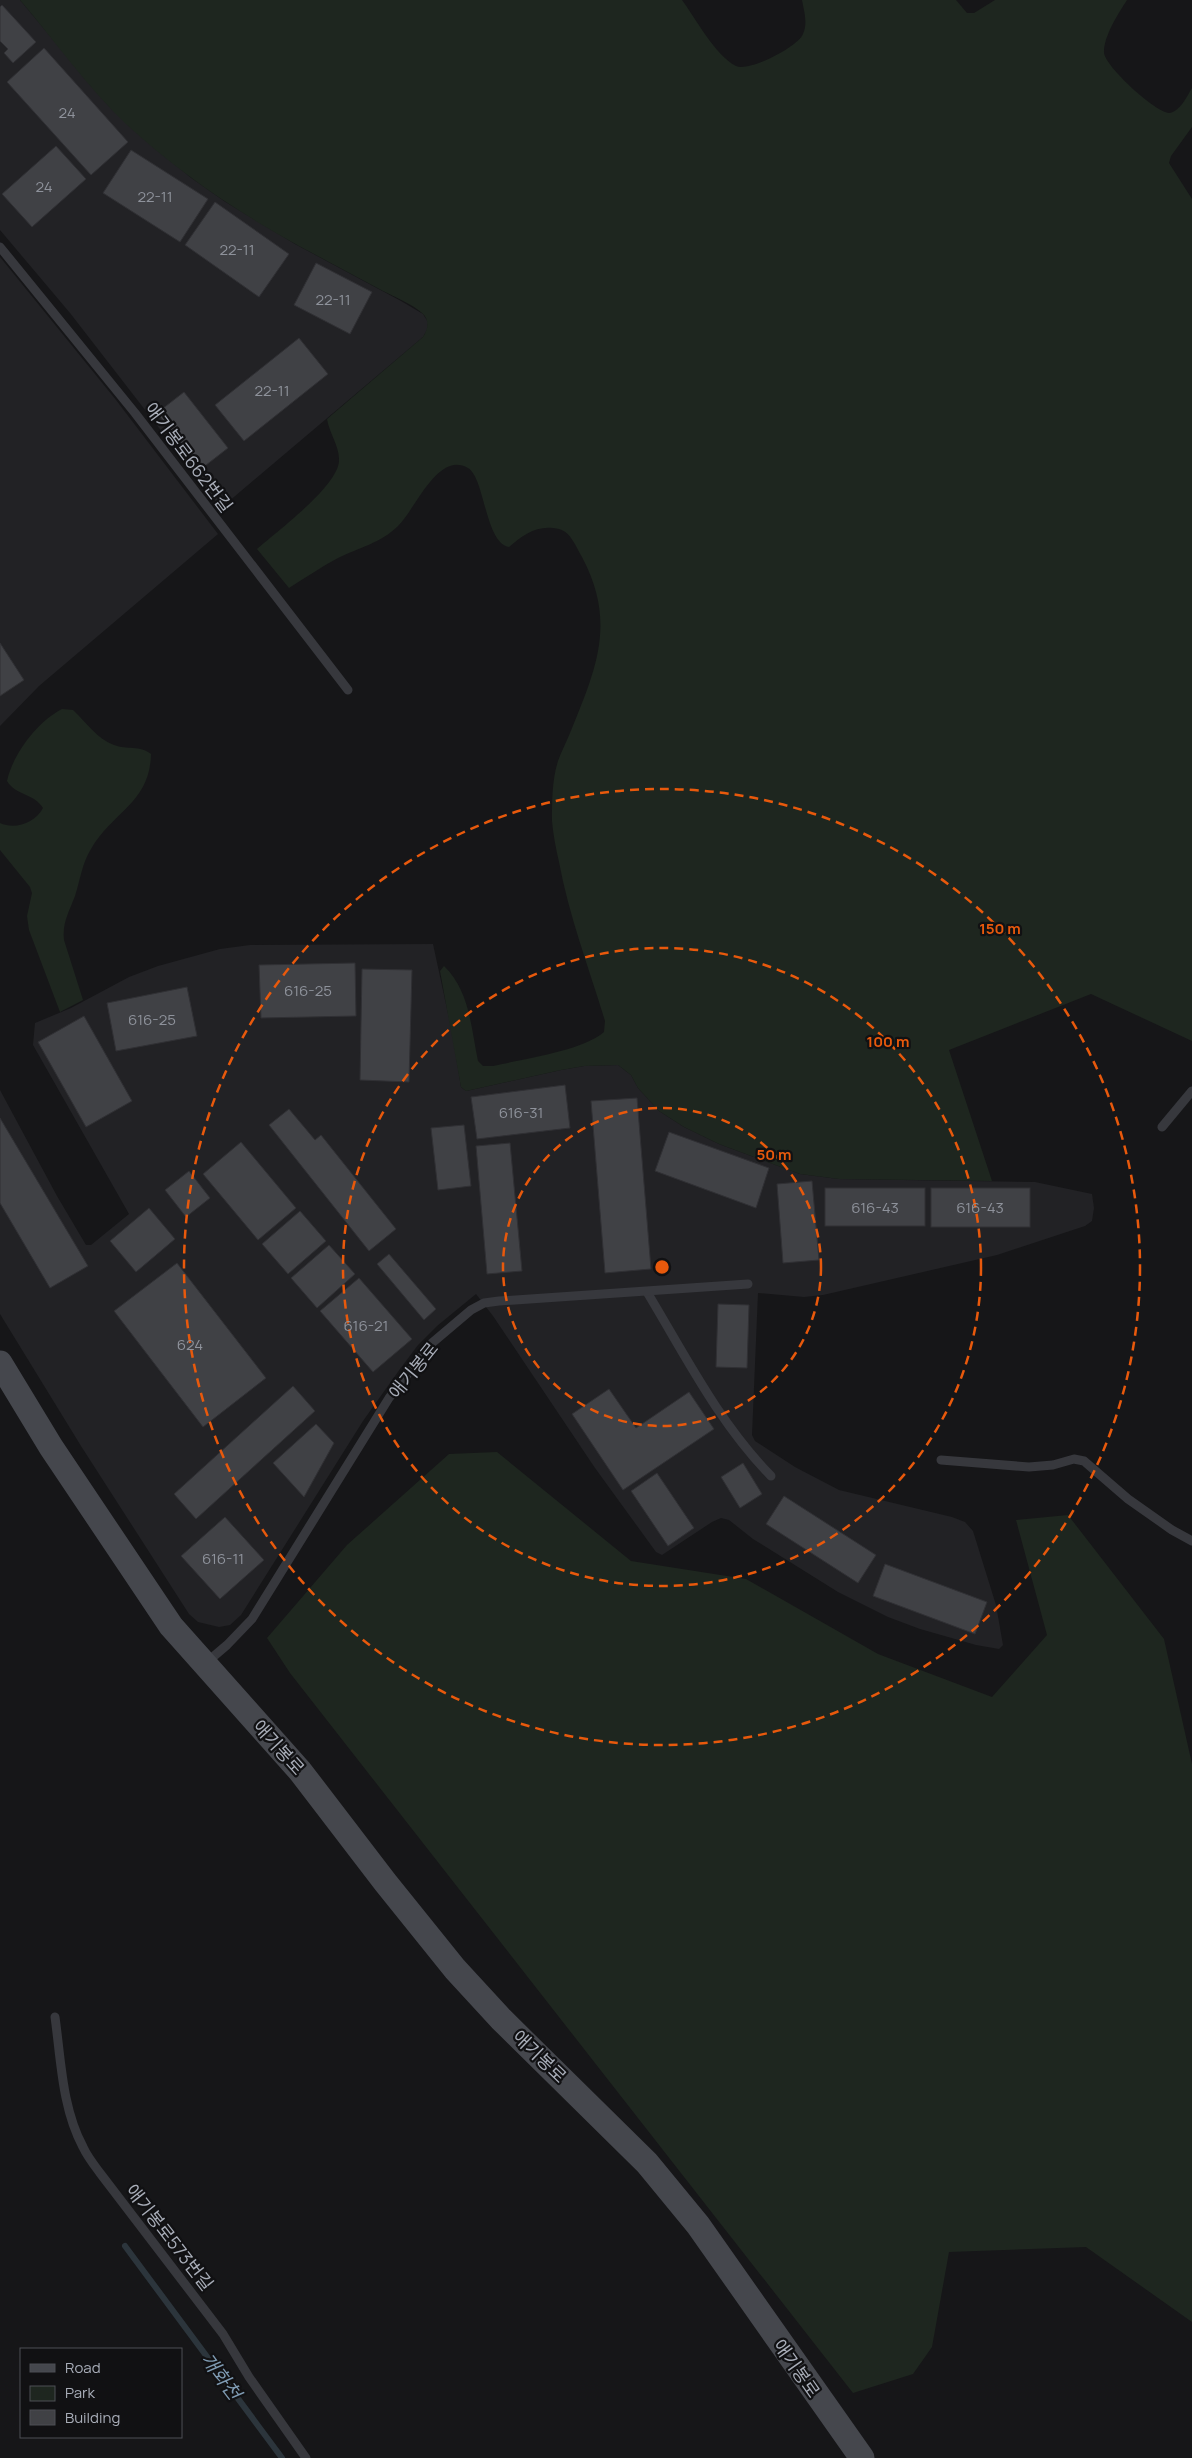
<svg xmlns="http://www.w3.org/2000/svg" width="1192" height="2458" font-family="Manrope,'Noto Sans KR',sans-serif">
	<rect width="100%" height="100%" fill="#161618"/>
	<!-- built -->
	<g fill="#222225">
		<path d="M0 0H20L108 105 127 124 190 177 224 201 295 244 401 301 423 314 428 322 427 330 423 337 221 508 70 313 0 230Z"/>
		<path d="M0 257 116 400 218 534 39 686 0 726Z"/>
		<path d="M433 944 452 1032 461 1087 466 1091 561 1070 584 1066 618 1065 631 1075 638 1088 659 1111 684 1127 719 1144 800 1174 839 1179 1035 1182 1092 1194 1094 1208 1092 1221 1085 1226 997 1255 823 1295 804 1297 758 1293 752 1435 755 1441 795 1467 839 1490 952 1517 965 1522 973 1531 996 1605 1003 1645 999 1649 976 1645 920 1629 888 1617 838 1592 753 1539 729 1520 721 1518 712 1522 662 1555 656 1552 595 1468 493 1316 476 1294 437 1326 418 1345 400 1369 363 1421 241 1615 230 1625 219 1627 198 1622 189 1614 81 1446 0 1314V1090L57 1196 86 1245H91L129 1214 33 1045 35 1023 71 1008 129 977 158 966 220 949 250 945Z"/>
	</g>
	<!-- green -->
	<g fill="#1e261f">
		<path d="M20 0H682C696 19 715 55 736 66 749 72 798 47 803 34 808 23 804 11 802 0H956L967 13H974L995 0H1127C1118 14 1104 36 1104 52 1103 65 1156 113 1169 113 1180 112 1187 96 1192 88V127L1171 156 1169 163 1192 199V1041L1091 994 949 1050 992 1181 839 1179 800 1174 719 1144 684 1127 659 1111 638 1088 631 1075 618 1065 584 1066 561 1070 466 1091 461 1087 440 971 444 966C470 991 471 1028 478 1061L483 1066H493C523 1059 582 1051 604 1032L605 1021C589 968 569 916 559 862 556 849 553 834 552 821 552 801 552 780 558 761 561 752 566 743 570 733 596 669 617 623 582 557 576 547 571 532 559 529 538 524 524 534 509 547 485 543 485 478 468 468 438 450 415 510 398 526 381 543 358 548 338 558 321 567 305 578 289 588L257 549C275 533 341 484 339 459 339 446 329 432 327 419L423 337C428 329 430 320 422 313 412 304 395 297 383 291 355 276 327 261 299 246 237 212 178 172 126 124 87 87 55 41 20 0Z"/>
		<path d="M62 709 73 710C86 722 97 739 114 745 127 750 140 745 151 754 150 803 113 811 91 849 82 863 80 881 75 896 69 912 62 923 64 940L83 1000 60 1012 29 930 27 916 32 893 30 887 0 850V823C15 830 35 823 43 808 35 794 15 795 7 781 13 754 37 722 62 709Z"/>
		<path d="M497 1452 631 1561 746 1579 878 1654 992 1697 1047 1635 1016 1520 1068 1515 1164 1639 1192 1764V2322L1086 2247 949 2252 932 2347 913 2374 853 2393 290 1673 267 1638 347 1545 449 1454Z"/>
	</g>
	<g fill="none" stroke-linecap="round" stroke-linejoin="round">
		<!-- stream -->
		<path stroke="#2c353c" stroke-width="6" d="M125 2246 282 2458"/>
	</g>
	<!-- building -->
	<g fill="#404145" stroke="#303034">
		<path d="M2 5 36 42 13 63 4 53 8 49 0 41V7Z"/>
		<path d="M44 48 128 142 91 175 7 82Z"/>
		<path d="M56 146 86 179 32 227 2 194Z"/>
		<path d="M131 150 208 199 180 242 103 193Z"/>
		<path d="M215 202 289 254 259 297 185 245Z"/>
		<path d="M316 263 372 292 350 334 294 305Z"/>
		<path d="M299 338 328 374 244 441 215 405Z"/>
		<path d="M184 392 228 448 201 469 157 413Z"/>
		<path d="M0 643 24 680 0 696Z"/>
		<path d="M355 963 356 1016 261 1018 259 965Z"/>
		<path d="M362 969 412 970 409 1082 360 1080Z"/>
		<path d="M187 987 197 1036 116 1051 107 1003Z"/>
		<path d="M84 1016 132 1101 86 1127 38 1042Z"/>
		<path d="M565 1085 570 1128 477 1139 471 1097Z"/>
		<path d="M637 1098 651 1269 605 1273 591 1101Z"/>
		<path d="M289 1109 315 1140 321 1135 396 1229 369 1251 269 1125Z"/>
		<path d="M0 1118 88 1266 50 1288 0 1203Z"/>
		<path d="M464 1125 471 1186 438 1190 431 1128Z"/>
		<path d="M669 1132 769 1168 756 1208 655 1171Z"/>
		<path d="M241 1142 296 1208 258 1240 203 1174Z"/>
		<path d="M510 1143 522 1271 487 1274 476 1146Z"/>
		<path d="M189 1171 210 1198 186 1217 165 1190Z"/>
		<path d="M812 1181 819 1260 783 1263 777 1184Z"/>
		<rect x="825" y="1188" width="100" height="38"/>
		<rect x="931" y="1188" width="99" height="39"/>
		<path d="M149 1208 175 1239 136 1272 110 1241Z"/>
		<path d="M300 1211 326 1241 288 1274 262 1244Z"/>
		<path d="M329 1245 355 1274 317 1308 291 1278Z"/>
		<path d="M389 1254 436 1309 424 1320 377 1264Z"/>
		<path d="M177 1263 266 1378 203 1427 114 1311Z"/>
		<path d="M359 1278 412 1339 373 1372 320 1311Z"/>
		<path d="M718 1304 749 1305 747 1368 716 1367Z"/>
		<path d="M293 1386 315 1411 196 1519 174 1494Z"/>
		<path d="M609 1389 636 1428 689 1392 714 1429 623 1490 572 1414Z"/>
		<path d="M316 1424 334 1443 304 1497 273 1463Z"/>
		<path d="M743 1463 762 1494 740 1508 721 1477Z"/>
		<path d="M657 1473 694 1528 668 1546 631 1491Z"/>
		<path d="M784 1496 876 1555 858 1583 766 1524Z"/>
		<path d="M225 1517 264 1560 220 1599 181 1556Z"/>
		<path d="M885 1564 987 1602 975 1634 873 1596Z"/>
	</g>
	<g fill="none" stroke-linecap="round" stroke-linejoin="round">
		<!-- service -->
		<g stroke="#37383d" stroke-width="9">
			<path d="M0 247 135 413 348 690"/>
			<path d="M1162 1127 1192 1091"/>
			<path d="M647 1292C685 1355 719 1423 771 1476"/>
			<path d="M941 1460 1029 1467 1053 1465 1074 1459 1084 1461 1128 1499 1172 1530 1192 1541"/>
			<path d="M207 1662 227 1645 252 1619 389 1398 432 1343 471 1310 484 1303 499 1301 748 1284"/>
			<path d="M55 2017C61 2060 62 2108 83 2147 87 2156 94 2165 100 2173L223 2334 249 2377 306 2458"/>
		</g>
		<!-- secondary -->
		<path stroke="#45474d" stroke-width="25" d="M0 1363 51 1447 171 1626 300 1771 385 1882 455 1969 501 2019 647 2163 698 2225 862 2458"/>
	</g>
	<!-- distance rings -->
	<g fill="none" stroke="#e8590c" stroke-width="2.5" stroke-dasharray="9 6">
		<circle cx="662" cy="1267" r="159"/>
		<circle cx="662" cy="1267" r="319"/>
		<circle cx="662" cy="1267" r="478"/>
	</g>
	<g text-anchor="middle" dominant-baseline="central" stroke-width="4.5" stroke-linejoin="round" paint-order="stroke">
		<!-- number labels -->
		<g font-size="15" fill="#8e929b">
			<text x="67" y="112">24</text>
			<text x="44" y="186">24</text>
			<text x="155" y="196">22-11</text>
			<text x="237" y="249">22-11</text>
			<text x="333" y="299">22-11</text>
			<text x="272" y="390">22-11</text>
			<text x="308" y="990">616-25</text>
			<text x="152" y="1019">616-25</text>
			<text x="521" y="1112">616-31</text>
			<text x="875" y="1207">616-43</text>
			<text x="980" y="1207">616-43</text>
			<text x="366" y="1325">616-21</text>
			<text x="190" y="1344">624</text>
			<text x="223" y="1558">616-11</text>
		</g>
		<!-- street labels -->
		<g font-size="18" fill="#a8adb8" stroke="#111113">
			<text transform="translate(189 457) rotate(53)">애기봉로662번길</text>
			<text transform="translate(413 1370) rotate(-51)">애기봉로</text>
			<text transform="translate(279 1747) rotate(48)">애기봉로</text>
			<text transform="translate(540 2056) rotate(44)">애기봉로</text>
			<text transform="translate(170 2237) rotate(52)">애기봉로573번길</text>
			<text transform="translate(797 2368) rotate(55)">애기봉로</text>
		</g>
		<!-- water labels -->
		<g font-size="19" font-style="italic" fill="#7f9bb3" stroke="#111113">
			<text transform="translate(221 2376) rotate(53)">개화천</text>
		</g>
	</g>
	<circle cx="662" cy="1267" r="8" fill="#e8590c" stroke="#111113" stroke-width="2.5"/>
	<g font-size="15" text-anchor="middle" font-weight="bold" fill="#e8590c" stroke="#111113" stroke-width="4.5" stroke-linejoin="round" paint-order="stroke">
		<text x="1000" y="934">150 m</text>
		<text x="888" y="1047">100 m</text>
		<text x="774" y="1160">50 m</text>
	</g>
	<!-- legend -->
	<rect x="20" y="2348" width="162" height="90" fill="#111113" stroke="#4d4f55"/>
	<rect x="30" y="2364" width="25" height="8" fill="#45474d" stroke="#4d4f55"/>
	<text x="65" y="2373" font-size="15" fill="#a8adb8">Road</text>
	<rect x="30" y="2386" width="25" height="15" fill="#1e261f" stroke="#4d4f55"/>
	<text x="65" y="2398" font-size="15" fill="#a8adb8">Park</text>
	<rect x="30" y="2410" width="25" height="15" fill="#404145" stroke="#4d4f55"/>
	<text x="65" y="2423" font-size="15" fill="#a8adb8">Building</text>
</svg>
